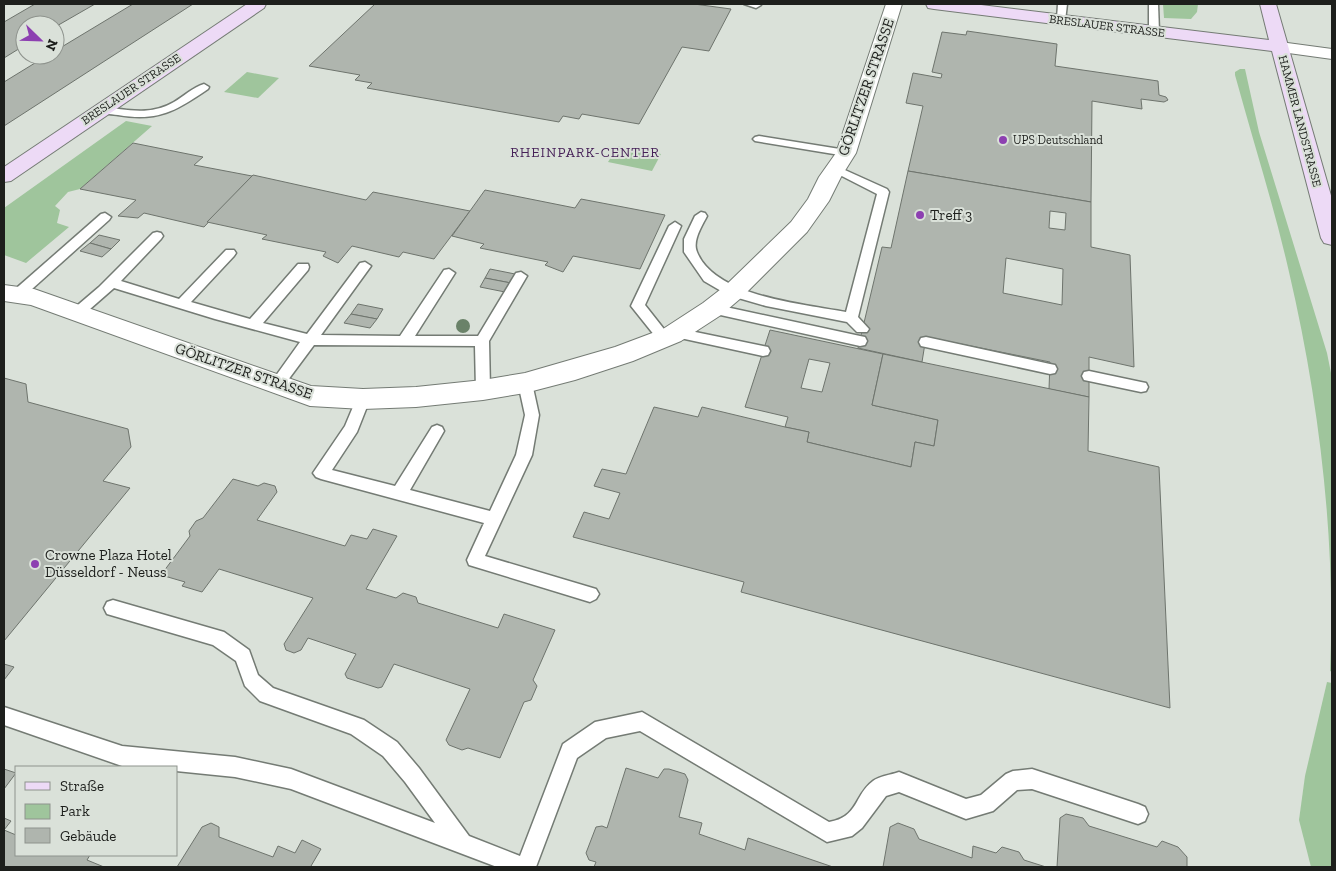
<svg xmlns="http://www.w3.org/2000/svg" width="1336" height="871" font-family="'Zilla Slab',serif">
	<rect width="100%" height="100%" fill="#dae1d9"/>
	<!-- green -->
	<g fill="#9fc59c">
		<path d="M1163 4H1198L1197 12 1191 19 1164 18Z"/>
		<path d="M1240 69H1245L1259 132 1327 353 1332 378V672L1330 671C1336 540 1319 400 1289 272 1274 206 1253 141 1235 75V72Z"/>
		<path d="M247 72 279 78 258 98 224 92Z"/>
		<path d="M126 121 152 126 80 189 68 192 55 206 60 210 57 223 69 227 26 263 4 255V208Z"/>
		<path d="M618 146 661 154 652 171 608 162Z"/>
		<path d="M1327 682 1332 683V867H1311L1299 820 1305 776Z"/>
	</g>
	<!-- building -->
	<g fill="#afb5ae" stroke="#6e746d" fill-rule="evenodd">
		<path d="M35 4H95L55 27V25H25V45L4 58V22Z"/>
		<path d="M133 4H193L4 126V82L48 55H55V51Z"/>
		<path d="M375 4H694L731 9 709 51 682 47 639 124 582 114 579 119 563 116 559 122 367 88 372 83 355 80 360 75 309 66Z"/>
		<path d="M967 31 1057 44 1055 66 1158 81 1159 95 1166 97 1168 100 1164 102 1141 99 1142 109 1092 101 1091 202 908 171 923 106 906 103 913 73 941 78 942 74 932 72 942 32 966 35Z"/>
		<path d="M133 143 203 157 194 165 252 176 204 227 144 213 138 218 118 216 136 200 80 189Z"/>
		<path d="M908 171 1091 202V247L1130 255 1134 367 1089 357V397L1049 389 1050 362 926 337 922 362 858 348 882 247 891 248ZM1050 211 1066 213 1065 230 1049 228ZM1006 258 1063 269 1062 305 1003 293Z"/>
		<path d="M253 175 366 200 373 192 470 211 434 259 403 252 399 257 352 246 338 263 323 256 326 252 262 239 267 235 207 222Z"/>
		<path d="M485 190 575 208 581 199 665 215 640 269 573 256 563 272 545 265 548 262 480 248 484 244 452 236Z"/>
		<path d="M99 235 120 240 111 249 90 243Z"/>
		<path d="M90 243 111 249 102 257 80 251Z"/>
		<path d="M490 269 515 274 511 283 485 278Z"/>
		<path d="M485 278 511 283 505 292 480 287Z"/>
		<path d="M358 304 383 309 377 319 351 314Z"/>
		<path d="M351 314 377 319 370 328 344 323Z"/>
		<path d="M770 330 883 354 872 405 938 420 934 446 915 442 911 467 807 442 809 432 785 427 788 417 745 407ZM809 359 830 363 822 392 801 388Z"/>
		<path d="M883 354 1089 397 1088 451 1159 467 1170 708 741 592 744 582 573 537 584 512 609 519 620 493 594 486 602 469 626 474 654 407 698 417 702 407 785 427 809 432 807 442 911 467 915 442 934 446 938 420 872 405Z"/>
		<path d="M4 378 26 384 28 402 128 429 131 447 103 481 130 488 4 641Z"/>
		<path d="M233 479 258 486 264 483 275 486 277 492 257 520 345 546 351 535 367 539 373 529 397 536 366 589 396 598 403 593 416 597 418 603 498 628 504 614 555 630 533 680 537 686 531 700 524 702 500 758 468 748 462 750 449 745 446 740 470 689 394 664 382 687 378 688 347 678 345 674 356 654 308 638 301 650 294 653 286 650 284 644 313 598 219 569 202 592 182 586 185 582 161 575 190 536 189 531 196 521 203 518Z"/>
		<path d="M4 664 14 667 4 680Z"/>
		<path d="M626 768 658 778 664 769H669L685 774 688 780 679 817 702 823 699 834 745 850 748 838 833 867H594L596 862 589 860 586 853 596 827 602 826 607 828Z"/>
		<path d="M4 769 16 773 4 789Z"/>
		<path d="M1066 814 1083 818 1089 826 1157 847 1162 841 1178 847 1187 857V867H1057L1060 818Z"/>
		<path d="M4 818 11 821 4 830 16 835V855H90L87 860 104 867H4Z"/>
		<path d="M211 823 219 827V837L273 857 278 846 295 853 302 840 321 849 311 866 313 867H177L202 827Z"/>
		<path d="M898 823 914 829 919 839 972 858 973 846 996 853 1002 847 1019 852 1024 860 1046 867H883L890 827Z"/>
	</g>
	<g fill="none" stroke-linecap="round" stroke-linejoin="round">
		<!-- lane casing -->
		<g stroke="#747b74" stroke-width="3">
			<g id="lane">
				<path d="M744 4H760L761 5 756 8Z"/>
				<path d="M1058 4H1067L1065 21 1062 22 1057 19Z"/>
				<path d="M1149 4H1158L1159 32 1154 35 1149 32Z"/>
				<path d="M204 84 209 87 208 89C176 111 158 122 118 115 110 114 101 114 96 109L101 106C126 110 150 116 174 102 183 97 193 87 204 84Z"/>
				<path d="M759 136 846 150 852 153 846 156 755 141 753 139 755 137Z"/>
				<path d="M836 166 887 189 889 192 858 317 869 329 867 332H857L847 322 766 306 728 295 704 281 684 252V239L695 216 701 212 705 213 707 216C702 226 692 241 697 252 715 297 804 304 846 312L877 194 832 171 830 169 832 167Z"/>
				<path d="M105 213 111 217 109 220 22 298H12L10 295 12 292 101 214Z"/>
				<path d="M675 222 681 226 645 305 671 338 669 341H659L631 306 669 226Z"/>
				<path d="M157 232 161 233 163 236 161 239 121 281 179 299 226 250H234L236 253 234 256 191 302 250 319 298 264H308L309 267 308 270 263 323 307 334 360 263 365 262 371 266 321 335 400 336 444 270 449 269 455 273 415 336H478L516 273 521 272 527 276 489 341 490 390 488 394 483 395 478 394 476 390 475 346 314 345 282 388 277 389 272 388 270 384 300 342 215 319 114 288 82 316H72L70 313 72 310 99 287 153 233Z"/>
				<path d="M712 304 860 336 865 337 867 341 865 345 860 346 707 312 705 309 707 306Z"/>
				<path d="M676 328 763 346 768 347 770 351 768 355 763 356 671 336 669 333 671 330Z"/>
				<path d="M926 337 1050 364 1055 365 1057 369 1055 373 1050 374 921 346 919 342 921 338Z"/>
				<path d="M1089 371 1141 382 1146 383 1148 387 1146 391 1141 392 1084 380 1082 376 1084 372Z"/>
				<path d="M525 378 530 379 532 383 539 415 532 455 485 556 596 589 599 594 596 599 590 602 469 565 467 560 484 523 321 479 316 477 313 473 345 426 358 395 363 393 368 395 370 399 357 432 332 470 395 486 432 427 437 425 442 427 444 431 410 490 490 511 516 455 525 415 518 383 520 379Z"/>
				<path d="M113 600 224 632 249 650 258 675 273 688 364 720 397 742 419 768 469 836 520 856 563 744 595 722 642 712 829 822C859 817 854 795 873 781 879 776 891 775 899 772L966 799 981 795 1006 774 1013 771 1032 769 1138 804 1145 807 1148 814 1145 821 1138 824 1032 789 1017 790 993 811 966 819 899 792 886 796 862 828 852 836 827 842 640 731 606 738 577 758 536 867H497L291 789 235 777 176 771V767L122 766 4 725V707L122 746 235 757 291 769 435 823 405 782 383 756 351 734 260 701 245 686 236 661 213 645 107 614 104 608 107 602Z"/>
			</g>
		</g>
		<!-- street casing -->
		<g stroke="#747b74" stroke-width="2">
			<g id="street">
				<path d="M886 4H902L856 153 841 177 829 201 807 232 741 298 721 315 681 341 633 361 575 380 525 393 483 400 416 407 363 409 310 406 31 305 4 301V285L34 289 311 386 363 389 416 387 483 380 525 373 615 347 663 329 703 303 725 286 791 222 808 199 819 177 836 153Z"/>
				<path d="M1280 42 1332 49V59L1274 51 1271 47 1274 43Z"/>
			</g>
		</g>
		<!-- secondary casing -->
		<g stroke="#747b74" stroke-width="2">
			<g id="secondary">
				<path d="M247 4H266L264 8 11 181 4 182V167Z"/>
				<path d="M926 4H973L1269 40 1260 4H1276L1332 199V245L1324 243 1321 238 1272 51 934 9 928 8Z"/>
			</g>
		</g>
		<!-- lane -->
		<use href="#lane" fill="#fff" fill-rule="evenodd"/>
		<!-- street -->
		<use href="#street" fill="#fff" fill-rule="evenodd"/>
		<!-- secondary -->
		<use href="#secondary" fill="#eddaf6" fill-rule="evenodd"/>
	</g>
	<!-- trees -->
	<circle fill="#6a8269" cx="463" cy="326" r="7"/>
	<!-- markers -->
	<g fill="#8d40b1" stroke="#dae1d9" stroke-width="2">
		<circle cx="1003" cy="140" r="5"/>
		<circle cx="920" cy="215" r="5"/>
		<circle cx="35" cy="564" r="5"/>
	</g>
	<g text-anchor="middle" dominant-baseline="central" stroke-width="4" stroke-linejoin="round" paint-order="stroke">
		<!-- far-street labels -->
		<g font-size="12" fill="#1d1f1c" stroke="#dae1d9">
			<text transform="translate(1107 26) rotate(7)">BRESLAUER STRASSE</text>
			<text transform="translate(131 89) rotate(-34)">BRESLAUER STRASSE</text>
			<text transform="translate(1300 121) rotate(75)">HAMMER LANDSTRASSE</text>
		</g>
		<!-- far-poi labels -->
		<g font-size="12" fill="#1d1f1c" stroke="#dae1d9" text-anchor="start">
			<text x="1013" y="140">UPS Deutschland</text>
		</g>
		<!-- far-neighbourhood labels -->
		<g font-size="14" letter-spacing="1" fill="#462158" stroke="#dae1d9">
			<text x="585" y="152">RHEINPARK-CENTER</text>
		</g>
		<!-- street labels -->
		<g font-size="15" fill="#1d1f1c" stroke="#dae1d9">
			<text transform="translate(866 87) rotate(-71)">GÖRLITZER STRASSE</text>
			<text transform="translate(244 371) rotate(19)">GÖRLITZER STRASSE</text>
		</g>
		<!-- poi labels -->
		<g font-size="15" fill="#1d1f1c" stroke="#dae1d9" text-anchor="start">
			<text x="930" y="215">Treff 3</text>
			<text x="45" y="555">Crowne Plaza Hotel<tspan x="45" dy="17">Düsseldorf - Neuss</tspan></text>
		</g>
	</g>
	<!-- border -->
	<rect width="1336" height="871" fill="none" stroke="#1d1f1c" stroke-width="10"/>
	<!-- legend -->
	<rect x="15" y="766" width="162" height="90" fill="#dae1d9" stroke="#8e938d"/>
	<rect x="25" y="782" width="25" height="8" fill="#eddaf6" stroke="#8e938d"/>
	<text x="60" y="791" font-size="15" fill="#1d1f1c">Straße</text>
	<rect x="25" y="804" width="25" height="15" fill="#9fc59c" stroke="#8e938d"/>
	<text x="60" y="816" font-size="15" fill="#1d1f1c">Park</text>
	<rect x="25" y="828" width="25" height="15" fill="#afb5ae" stroke="#8e938d"/>
	<text x="60" y="841" font-size="15" fill="#1d1f1c">Gebäude</text>
	<!-- north arrow -->
	<g transform="translate(40 40) rotate(113)"><circle r="24" fill="#dae1d9" stroke="#8e938d"/>
	<path d="M0-4L9 19L0 12L-9 19Z" fill="#8d40b1"/>
	<text y="-8" font-size="14" font-weight="bold" text-anchor="middle" fill="#1d1f1c">N</text>
	</g>
</svg>
